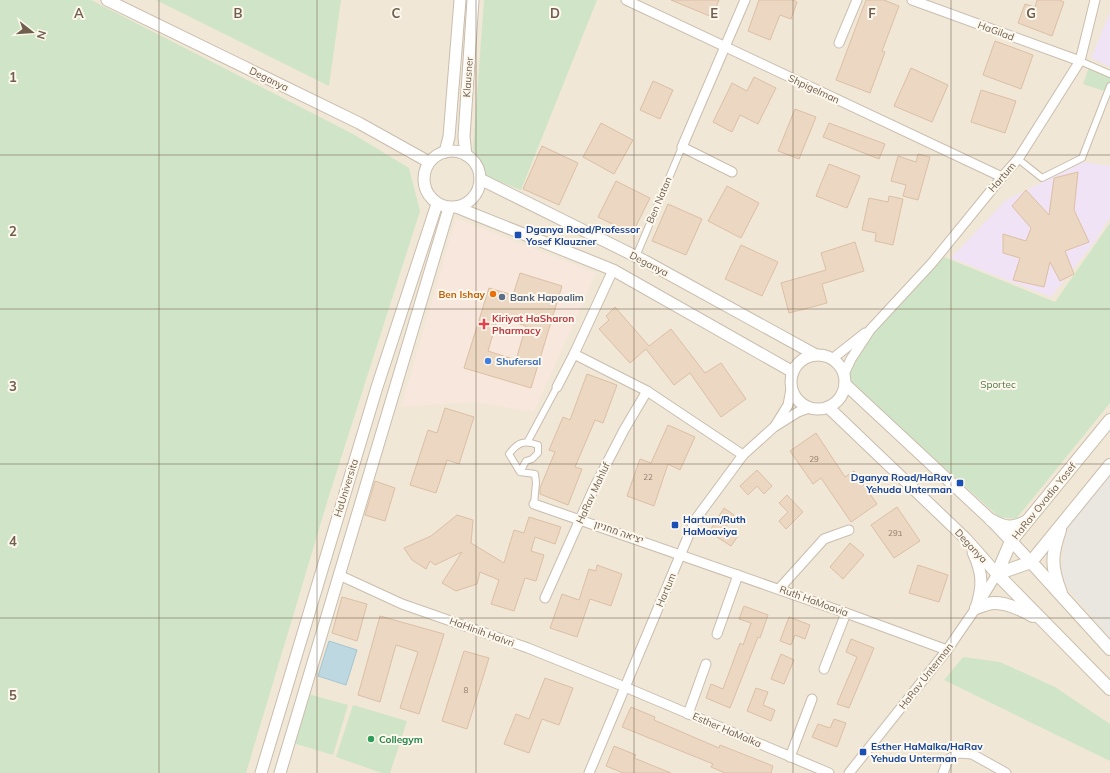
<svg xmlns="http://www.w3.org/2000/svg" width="1110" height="773" font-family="Mulish,Heebo,sans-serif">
	<rect width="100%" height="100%" fill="#faf4e7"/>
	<!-- residential -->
	<rect fill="#f0e7d6" x="0" y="0" width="1110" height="773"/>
	<!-- commercial -->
	<path fill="#f8e7dc" d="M456 218 596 273 534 412 474 402 401 407Z"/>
	<!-- industrial -->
	<path fill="#eae6e0" d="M1110 475V638L1064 584 1061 570 1064 542 1066 529Z"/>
	<!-- education -->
	<g fill="#f1e3f6">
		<path d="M1110 12V67L1091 58Z"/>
		<path d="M1084 162 1110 166V217L1096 240 1051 297 951 258 1006 200Z"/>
	</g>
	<!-- green -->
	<g fill="#d0e5c7">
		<path d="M0 0H91L353 134 409 168 420 211 328 499 246 773H0Z"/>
		<path d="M156 0H341L329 86Z"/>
		<path d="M484 0H597L521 190 485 176 473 150Z"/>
		<path d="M1089 67 1110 75V93L1083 84Z"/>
		<path d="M1110 223V403L1016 519 999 517 852 384 848 360 944 257 1055 302Z"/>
		<path d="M963 657 1000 662 1055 687 1110 724V761L944 680Z"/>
		<path d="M308 694 348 705 333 755 293 743Z"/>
		<path d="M353 705 407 721 390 773H382L336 757Z"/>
	</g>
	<!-- water -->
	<path fill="#bed8e1" stroke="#a5c6d1" d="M329 641 357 650 346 685 318 676Z"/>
	<!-- building -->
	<g fill="#ecd7c2" stroke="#dcbfa4" fill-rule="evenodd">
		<path d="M671 0H719L712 17Z"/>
		<path d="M759 0H793L797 2 791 19 780 15 770 40 748 31Z"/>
		<path d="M866 0H884L899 6 882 51 885 52 870 93 836 80Z"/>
		<path d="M1037 0H1059L1064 2 1052 36 1018 23 1025 4 1035 7Z"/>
		<path d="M995 41 1033 55 1021 89 983 75Z"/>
		<path d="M911 68 948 85 932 122 894 106Z"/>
		<path d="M754 77 776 88 758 124 740 115 732 132 713 122 732 83 747 91Z"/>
		<path d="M653 81 673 90 660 119 640 110Z"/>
		<path d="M981 90 1016 101 1005 133 971 122Z"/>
		<path d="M795 109 816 117 799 159 778 151Z"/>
		<path d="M601 123 633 140 614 174 583 157Z"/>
		<path d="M829 123 885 144 879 159 823 137Z"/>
		<path d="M542 146 578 163 559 205 523 189Z"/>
		<path d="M918 154 930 157 918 200 903 196 906 185 891 181 898 156 916 162Z"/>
		<path d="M829 164 860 176 847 208 816 196Z"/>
		<path d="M1078 172 1074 210 1089 242 1065 251 1074 274 1060 281 1050 262 1044 287 1013 280 1020 258 1003 253V234L1026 241 1031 228 1012 206 1026 190 1049 215 1054 178Z"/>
		<path d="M616 181 650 198 632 234 598 217Z"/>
		<path d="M727 186 759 203 741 238 708 221Z"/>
		<path d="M889 196 903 199 893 245 875 241 876 233 862 230 869 198 888 202Z"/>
		<path d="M668 204 702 219 686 255 652 241Z"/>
		<path d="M855 242 864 271 822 284 827 303 789 313 781 283 826 270 821 253Z"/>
		<path d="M741 245 778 262 762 296 725 279Z"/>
		<path d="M520 273 562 286 531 388 464 368 489 288 513 295ZM498 317 526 326 516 360 488 351Z"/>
		<path d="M615 307 649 346 671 329 705 373 721 363 746 399 721 417 690 373 674 385 646 349 630 363 599 329 609 320 606 316Z"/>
		<path d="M587 374 617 385 603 423 595 420 575 467 582 469 568 505 540 494V488L555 452 549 450 563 417 570 420Z"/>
		<path d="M445 408 474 417 459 464 447 460 436 493 410 485 428 430 437 433Z"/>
		<path d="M668 425 695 437 680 470 668 464 654 506 627 496 640 459 651 463Z"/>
		<path d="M816 433 845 477 854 471 877 504 851 522 821 478 813 484 790 451Z"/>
		<path d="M757 470 772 486 764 494 757 486 748 495 740 486Z"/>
		<path d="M375 481 395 488 385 521 365 515Z"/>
		<path d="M787 495 803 512 786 529 779 521 788 512 779 503Z"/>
		<path d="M897 507 920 541 894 558 871 525Z"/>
		<path d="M724 508 734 515 725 528 738 536 731 546 709 532Z"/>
		<path d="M457 515 473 520 471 543 504 563 514 530 524 533 529 517 561 527 555 544 535 537 531 551 544 555 536 581 525 578 514 611 491 604 499 580 480 572 477 584 456 591 442 583 462 552 435 565 430 561 426 569 412 560 404 548 431 536Z"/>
		<path d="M850 543 864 555 843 579 830 567Z"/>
		<path d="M597 565 622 574 611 606 590 599 577 637 550 628 562 594 579 600 589 569 596 571Z"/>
		<path d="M918 565 948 575 939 602 909 593Z"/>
		<path d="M342 597 367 604 357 641 332 633Z"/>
		<path d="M744 606 768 615 760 638 758 637 730 708 706 698 711 684 723 689 740 643 743 645 751 623 739 619Z"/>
		<path d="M380 616 444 634 419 714 400 708 418 652 396 645 380 702 358 695Z"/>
		<path d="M789 617 810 625 805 639 795 635 791 645 780 641Z"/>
		<path d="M851 639 874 648 849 708 837 704 857 657 846 652Z"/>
		<path d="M464 651 489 658 467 729 442 721Z"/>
		<path d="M781 654 794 660 784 684 771 679Z"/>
		<path d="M545 678 573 688 559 725 542 719 529 753 504 744 516 714 529 719Z"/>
		<path d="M756 688 768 692 763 705 775 710 771 721 747 711Z"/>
		<path d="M631 707 655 717 654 720 719 748 720 745 773 766 771 773H725L711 767 713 764 622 727Z"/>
		<path d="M834 719 846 723 837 747 812 737 818 724 830 728Z"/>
		<path d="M614 746 636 755 634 758 671 773H623L606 766Z"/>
	</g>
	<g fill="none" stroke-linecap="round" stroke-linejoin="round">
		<!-- pedestrian casing -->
		<g stroke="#cabdae" stroke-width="8">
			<g id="pedestrian">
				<path d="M1080 61 1110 74"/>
				<path d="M1018 159 1042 178 1082 158 1110 86"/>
				<path d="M637 254 682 147"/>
				<path d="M528 441 557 387"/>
				<path d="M520 472 526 461 532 459 538 453V445C524 440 518 442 509 454L520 472 535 474 536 483 534 504"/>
			</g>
		</g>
		<!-- minor casing -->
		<g stroke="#cabdae" stroke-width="11">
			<g id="minor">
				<path d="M626 0 1002 177"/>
				<path d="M912 0 1080 61"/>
				<path d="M839 43 857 0"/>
				<path d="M732 172 682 147 745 0"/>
				<path d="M574 354 647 391 743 455"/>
				<path d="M832 359 865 333"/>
				<path d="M844 374 851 359 870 330 932 263 1002 177 1018 159 1080 61 1095 0"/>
				<path d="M557 387 574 354 613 270"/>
				<path d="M775 426 788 405 791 389"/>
				<path d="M534 504 846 613 947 650"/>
				<path d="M339 575 402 604 528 648 625 687 829 773"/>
				<path d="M779 589 824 539 849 530"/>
				<path d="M545 598 594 488 624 430 647 391"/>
				<path d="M717 634 738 575"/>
				<path d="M824 669 846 613"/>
				<path d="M688 714 706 664"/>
				<path d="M790 757 812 699"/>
				<path d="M589 773 695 520 743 455 774 427 798 412 809 408"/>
				<path d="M849 773 947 650 976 608 997 574"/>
				<path d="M943 773 948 760 958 753 972 754 1006 773"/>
			</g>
		</g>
		<!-- tertiary casing -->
		<g stroke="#cabdae" stroke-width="13">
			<g id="tertiary">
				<path d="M107 0 359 123 429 162"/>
				<circle cx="452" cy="179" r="28"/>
				<path d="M445 152 449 137 460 0"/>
				<path d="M466 155 464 137 473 0"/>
				<path d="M480 179 645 261 816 355"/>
				<path d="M456 207 613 270 793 372"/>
				<circle cx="818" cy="382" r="27"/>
				<path d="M845 384 991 520 1031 562"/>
				<path d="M828 407 966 539 997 574"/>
				<path d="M973 552C983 574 983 586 976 608"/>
				<path d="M261 773 377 387 437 204"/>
				<path d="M280 773 449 208"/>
			</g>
		</g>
		<!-- secondary casing -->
		<g stroke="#ccbeac" stroke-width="14">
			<g id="secondary">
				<path d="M991 520C1005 528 1013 529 1027 521"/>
				<path d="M1060 530C1051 556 1051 567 1061 593"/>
				<path d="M1031 562 1110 649"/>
				<path d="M997 574 1011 541 1110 420"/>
				<path d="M997 574 1110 689"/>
				<path d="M997 574 1031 562 1110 465"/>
				<path d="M976 608C980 607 984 605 988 604 1001 600 1022 610 1033 616"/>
			</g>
		</g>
		<!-- pedestrian -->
		<use href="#pedestrian" stroke="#fff" stroke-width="6"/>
		<!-- minor -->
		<use href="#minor" stroke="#fff" stroke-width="9"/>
		<!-- tertiary -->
		<use href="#tertiary" stroke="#fff" stroke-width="11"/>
		<!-- secondary -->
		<use href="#secondary" stroke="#fff" stroke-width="12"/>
	</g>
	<!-- grid -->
	<path fill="none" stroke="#705e4e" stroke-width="1" stroke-opacity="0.55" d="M159 0V773M317 0V773M476 0V773M634 0V773M793 0V773M951 0V773M0 155H1110M0 309H1110M0 464H1110M0 618H1110"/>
	<!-- markers -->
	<g fill="#1a4fb4" stroke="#fdf8ed" stroke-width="1.5">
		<rect x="514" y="231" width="8" height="8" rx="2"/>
		<rect x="956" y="479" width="8" height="8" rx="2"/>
		<rect x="671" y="521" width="8" height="8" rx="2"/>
		<rect x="859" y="748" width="8" height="8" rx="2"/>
	</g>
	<circle fill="#e8710a" stroke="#fdf8ed" stroke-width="1.5" cx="493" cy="294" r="4"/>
	<circle fill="#5c6f8a" stroke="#fdf8ed" stroke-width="1.5" cx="502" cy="297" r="4"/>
	<path fill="#e0444e" stroke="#fdf8ed" stroke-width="1.5" d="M482 318h4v4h4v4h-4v4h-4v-4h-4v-4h4z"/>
	<circle fill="#3f7fe0" stroke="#fdf8ed" stroke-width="1.5" cx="488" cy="361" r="4"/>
	<circle fill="#2e9e5b" stroke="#fdf8ed" stroke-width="1.5" cx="371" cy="739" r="4"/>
	<g text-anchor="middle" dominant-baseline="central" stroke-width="4" stroke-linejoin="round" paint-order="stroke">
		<!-- number labels -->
		<g font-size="8" fill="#8f7c6b">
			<text x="814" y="459">29</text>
			<text x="648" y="477">22</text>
			<text x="895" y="533">29ב</text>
			<text x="466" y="690">8</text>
		</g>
		<!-- street labels -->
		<g font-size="10" fill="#705e4e" stroke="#fdf8ed">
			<text transform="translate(996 31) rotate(20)">HaGilad</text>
			<text transform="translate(468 77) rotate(-86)">Klausner</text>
			<text transform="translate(269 79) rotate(26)">Deganya</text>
			<text transform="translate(814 89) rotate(25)">Shpigelman</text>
			<text transform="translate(1002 177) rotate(-49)">Hartum</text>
			<text transform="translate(659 200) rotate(-67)">Ben Natan</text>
			<text transform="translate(649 264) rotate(27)">Deganya</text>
			<text transform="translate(346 488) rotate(-73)">HaUniversita</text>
			<text transform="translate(593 493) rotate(-65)">HaRav Mahluf</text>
			<text transform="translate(1044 501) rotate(-51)">HaRav Ovadia Yosef</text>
			<text transform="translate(619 532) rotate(19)">יציאה מחניון</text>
			<text transform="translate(971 546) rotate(47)">Deganya</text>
			<text transform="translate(666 590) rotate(-67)">Hartum</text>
			<text transform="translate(814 601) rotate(20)">Ruth HaMoavia</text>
			<text transform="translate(482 632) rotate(20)">HaHinih HaIvri</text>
			<text transform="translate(926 676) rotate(-52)">HaRav Unterman</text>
			<text transform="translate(727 730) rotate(23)">Esther HaMalka</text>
		</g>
		<!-- transit labels -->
		<g font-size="10" font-weight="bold" fill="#164399" stroke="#fdf8ed" text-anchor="start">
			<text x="526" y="229">Dganya Road/Professor<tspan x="526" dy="12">Yosef Klauzner</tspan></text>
			<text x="952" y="477" text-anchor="end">Dganya Road/HaRav<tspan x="952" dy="12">Yehuda Unterman</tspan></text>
			<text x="683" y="519">Hartum/Ruth<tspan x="683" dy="12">HaMoaviya</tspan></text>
			<text x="871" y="746">Esther HaMalka/HaRav<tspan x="871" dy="12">Yehuda Unterman</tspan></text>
		</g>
		<!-- food labels -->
		<g font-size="10" font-weight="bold" fill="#c56008" stroke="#fdf8ed" text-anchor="end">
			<text x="485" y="294">Ben Ishay</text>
		</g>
		<!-- service labels -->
		<g font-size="10" font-weight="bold" fill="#4e5e75" stroke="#fdf8ed" text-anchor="start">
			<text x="510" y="297">Bank Hapoalim</text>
		</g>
		<!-- health labels -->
		<g font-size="10" font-weight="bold" fill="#be3a42" stroke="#fdf8ed" text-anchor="start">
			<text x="492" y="318">Kiriyat HaSharon<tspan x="492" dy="12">Pharmacy</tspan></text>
		</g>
		<!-- shop labels -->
		<g font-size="10" font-weight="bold" fill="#366cbe" stroke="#fdf8ed" text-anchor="start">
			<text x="496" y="361">Shufersal</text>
		</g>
		<!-- park labels -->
		<g font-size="10" fill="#547a4b" stroke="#fdf8ed">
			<text x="998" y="384">Sportec</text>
		</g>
		<!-- leisure labels -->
		<g font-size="10" font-weight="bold" fill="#27864d" stroke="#fdf8ed" text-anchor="start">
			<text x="379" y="739">Collegym</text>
		</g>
	</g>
	<g font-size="13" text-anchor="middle" font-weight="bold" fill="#705e4e" stroke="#fdf8ed" stroke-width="4" stroke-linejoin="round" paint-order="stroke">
		<text x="79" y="18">A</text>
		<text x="238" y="18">B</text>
		<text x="396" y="18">C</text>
		<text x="555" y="18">D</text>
		<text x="714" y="18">E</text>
		<text x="872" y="18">F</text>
		<text x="1031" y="18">G</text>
		<text x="13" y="82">1</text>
		<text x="13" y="236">2</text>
		<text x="13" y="391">3</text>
		<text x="13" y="546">4</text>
		<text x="13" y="700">5</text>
	</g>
	<!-- north arrow -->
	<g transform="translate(32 32) rotate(107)" stroke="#fdf8ed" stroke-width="3" paint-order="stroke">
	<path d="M0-3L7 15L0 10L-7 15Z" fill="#705e4e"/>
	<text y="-6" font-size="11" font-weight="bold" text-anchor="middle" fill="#705e4e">N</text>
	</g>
</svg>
